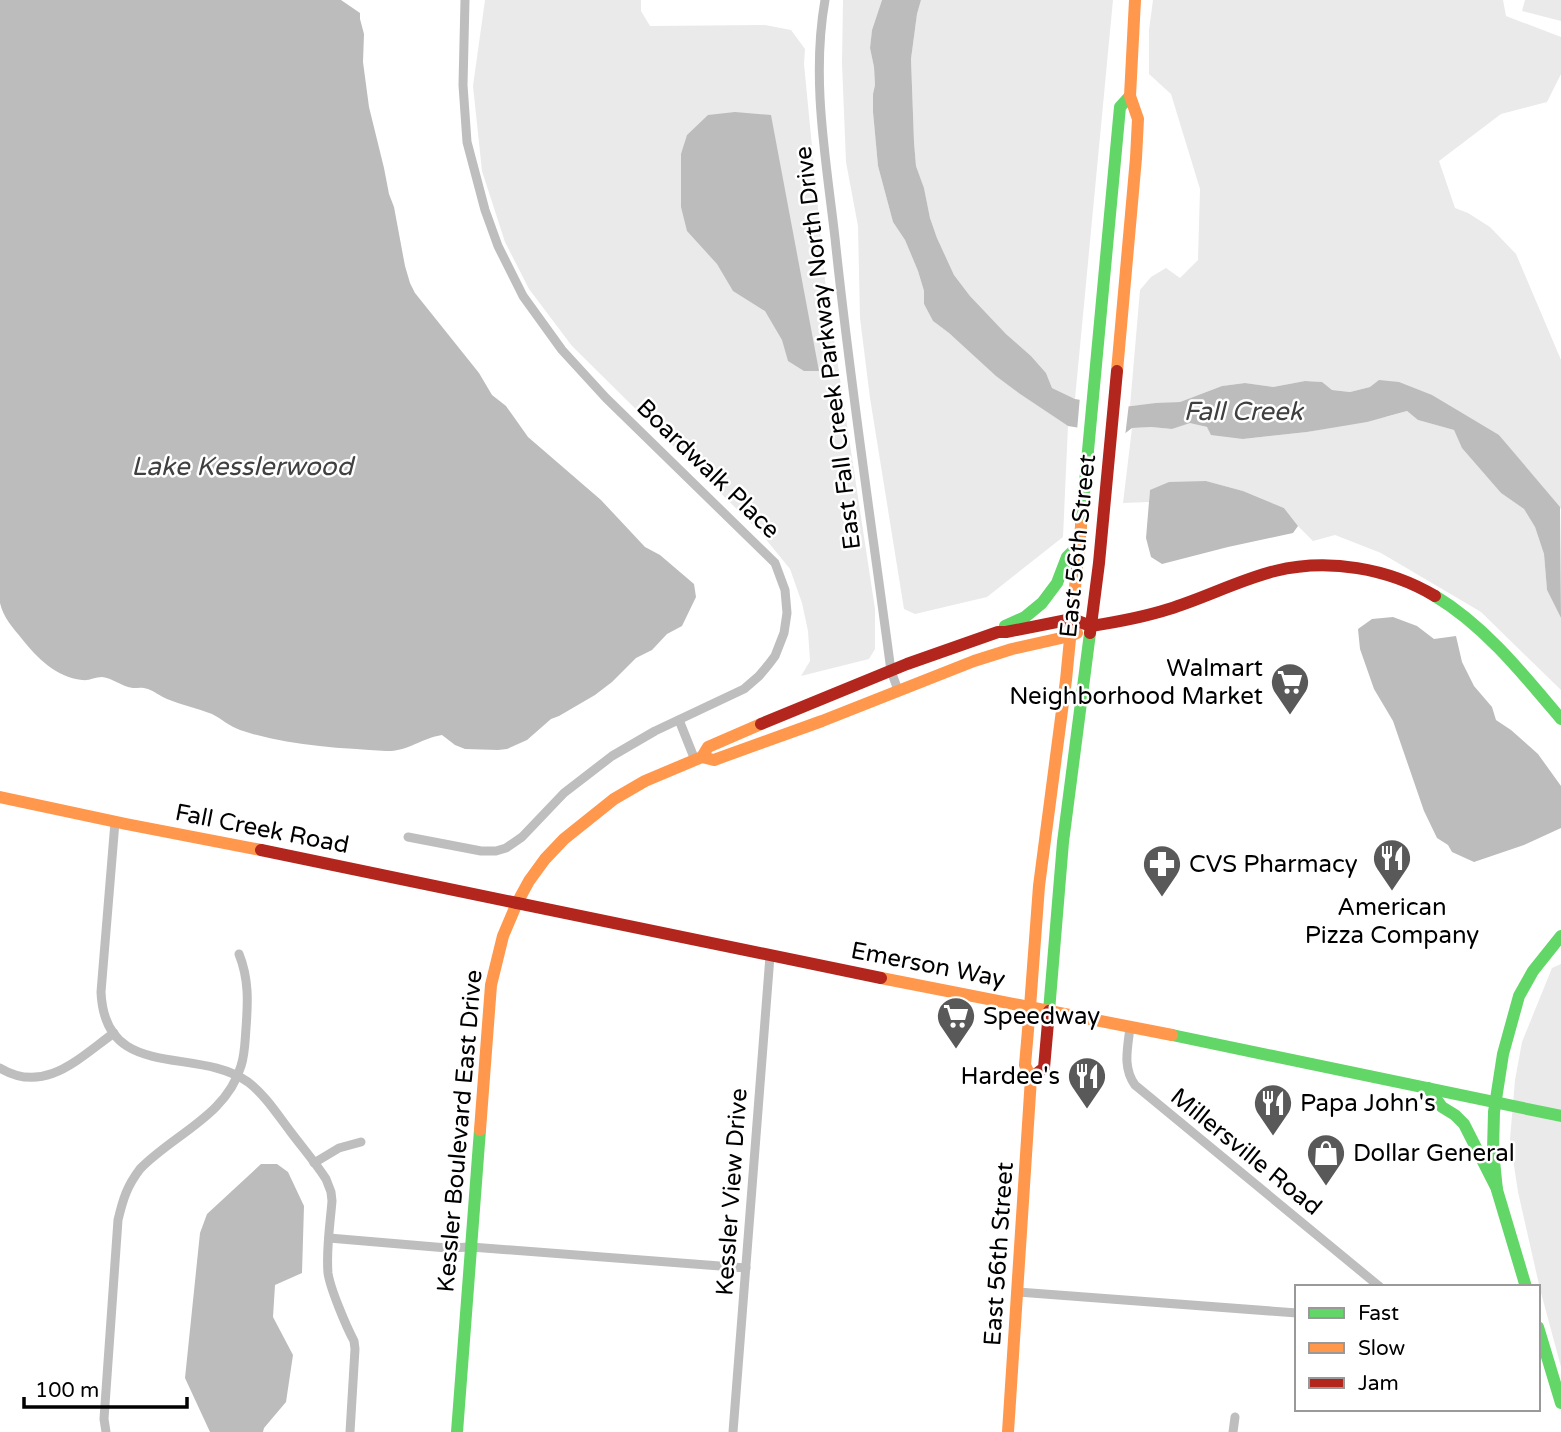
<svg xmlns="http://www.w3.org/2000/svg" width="1561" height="1432" font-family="'Varela Round',sans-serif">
	<rect width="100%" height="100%" fill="#fff"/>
	<!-- green -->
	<g fill="#eaeaea">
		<path d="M485 0H641V11L650 26 765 25 791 30 805 49 804 64 825 280 875 609V649L869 659 801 676 810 661 808 631 802 603 790 569 760 532 572 346 529 289 505 242 482 171 473 86Z"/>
		<path d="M843 0H882L872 30 870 48 874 67 875 85 873 94V112L878 166 893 222 905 240 918 271 924 291V304L933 321 949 333 996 375 1020 394 1068 426 1063 537 987 597 915 614 904 609 870 398 860 318 858 226 846 162 842 63Z"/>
		<path d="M921 0H1113L1075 399 1052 388 1046 373 1031 356 1006 334 970 296 954 275 937 238 930 218 924 188 916 166 914 142 911 59 917 14Z"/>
		<path d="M1153 0H1503L1506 16 1561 37V74L1547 102 1501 114 1439 161 1455 208 1468 213 1490 227 1516 254 1561 360V509L1499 435 1370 387 1350 392 1332 390 1321 382 1305 381 1273 387 1245 383 1222 386 1180 402 1130 406 1140 290 1151 277 1166 268 1180 278 1198 260 1200 189 1171 94 1149 74V30Z"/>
		<path d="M1525 0H1561V21L1522 11Z"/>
		<path d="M1407 411 1418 420 1454 430 1463 448 1501 493 1524 509 1535 527 1544 554 1547 590 1561 618V690L1481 612 1381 553 1335 535 1313 541 1298 526 1284 508 1243 491 1206 481 1150 490 1149 502 1123 503 1132 428 1150 427 1172 429 1190 422 1243 439 1307 432 1390 416Z"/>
		<path d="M1561 964V1367L1540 1289 1518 1192 1510 1139 1515 1080 1522 1042 1552 968Z"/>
	</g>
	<!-- water -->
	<g fill="#bcbcbc">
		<path d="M0 0H341L360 13V19L364 34 363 62 369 107 384 168 389 194 394 207 405 266 410 283 415 293 479 373 492 395 506 406 528 437 601 500 645 547 660 555 694 584 696 597 682 626 667 634 652 650 636 658 612 682 595 695 559 716 551 719 527 740 507 749 498 750 465 749 455 745 442 735C422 738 407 752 386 751 337 748 287 746 240 730 229 726 222 719 212 714 197 708 181 705 167 699 160 696 154 691 148 689 142 687 138 688 133 688 122 687 113 678 102 677 95 677 89 681 82 680 56 677 37 658 22 639 13 628 3 617 0 603Z"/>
		<path d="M882 0H921L917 14 911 59 914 142 916 166 924 188 930 218 937 238 954 275 970 296 1006 334 1031 356 1046 373 1052 388 1075 399 1123 407 1156 403 1180 402 1222 386 1245 383 1273 387 1305 381 1322 382 1332 390 1350 392 1370 387 1379 380 1399 382 1432 395 1499 435 1560 507 1561 618 1547 590 1544 554 1535 527 1524 509 1501 493 1462 448 1454 430 1418 420 1407 411 1367 422 1307 432 1243 439 1211 435 1207 427 1190 423 1172 429 1151 427 1132 428 1123 435 1068 426 1020 394 996 376 949 333 933 321 924 304V291L918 271 905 240 893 222 878 166 873 112V94L875 85 874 67 870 48 872 30Z"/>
		<path d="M735 112 771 115 819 371H804L788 361 782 340 765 311 733 291 717 264 687 231 681 207V154L687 135 708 115Z"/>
		<path d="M1206 481 1243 491 1284 508 1298 526 1293 533 1228 547 1162 564 1151 557 1146 538 1150 490 1169 482Z"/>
		<path d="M1393 617 1417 626 1434 639 1456 636 1462 662 1474 686 1492 707 1496 720 1511 730 1538 754 1561 786V828L1524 845 1474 862 1452 852 1448 845 1437 838 1424 811 1393 721 1374 689 1360 649 1358 629 1372 619Z"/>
		<path d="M261 1164H277L288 1172 304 1206 302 1273 275 1285 273 1317 293 1355 286 1402 264 1428 263 1432H210L185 1378 200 1233 207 1214Z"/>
	</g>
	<!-- pier -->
	<path fill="#fff" d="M1080 396 1123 403H1129L1125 437 1122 438 1077 431Z"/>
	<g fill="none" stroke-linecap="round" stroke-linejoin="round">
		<!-- street -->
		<g stroke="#bebebe" stroke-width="9">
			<path d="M825 0C811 79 826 159 835 238 850 383 872 527 891 671L898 690"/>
			<path d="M679 720 695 760"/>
			<path d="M115 822 101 992C105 1083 196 1045 248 1082 265 1095 277 1114 290 1131 302 1147 315 1162 326 1179L331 1192 332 1201C330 1225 326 1250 328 1273 330 1288 346 1326 354 1341L355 1349 350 1432"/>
			<path d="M408 837 481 851H496L506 848 522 837 564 793 612 756 655 731 744 689 759 676 769 664 775 656 784 633 787 613 785 590 775 563 606 398 562 350 523 296 498 246 485 210 467 142 463 85 465 0"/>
			<path d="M1130 1027C1128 1047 1122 1067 1135 1085L1380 1287"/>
			<path d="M0 1068C45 1095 79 1058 114 1033"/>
			<path d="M314 1163 339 1148 361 1142"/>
			<path d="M329 1238 447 1248 471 1247 746 1268"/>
			<path d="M1018 1292 1297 1313"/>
			<path d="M106 1432 104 1419 118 1220C123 1199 127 1186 140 1169 174 1134 226 1116 241 1066 245 1054 245 1041 246 1028 248 1002 249 979 239 954"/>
			<path d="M733 1432 770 956"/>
			<path d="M1233 1432 1235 1417"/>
		</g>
		<!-- fast -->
		<g stroke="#63d668" stroke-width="12">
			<path d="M1081 526 1120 107 1130 96"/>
			<path d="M1435 596C1485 626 1524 675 1561 719"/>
			<path d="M1005 626 1025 617 1042 603 1057 583 1067 557 1079 545"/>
			<path d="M1049 1011 1063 842 1090 633"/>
			<path d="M1172 1035 1561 1116"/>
			<path d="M1428 1088 1442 1107 1455 1115 1464 1124 1497 1189"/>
			<path d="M1526 1287 1497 1190 1493 1151 1494 1112 1503 1054 1519 996 1533 971 1561 936"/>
			<path d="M1538 1327 1561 1403"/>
			<path d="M457 1432 480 1130"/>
		</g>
		<!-- slow -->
		<g stroke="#ff974d" stroke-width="12">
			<path d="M1117 371 1136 158 1138 119 1130 96 1135 0"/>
			<path d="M702 757 714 760 822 721 974 661 1012 649 1070 636 1077 633"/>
			<path d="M0 797 126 824 261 850"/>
			<path d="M881 978 1172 1035"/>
			<path d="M1030 1007 1039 886 1066 680 1081 526"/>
			<path d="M480 1130 491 985 503 936 517 903 529 881 545 859 564 839 614 799 645 781 702 757 708 747 761 724"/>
			<path d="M1008 1432 1031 1078 1025 1065 1030 1007"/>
		</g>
		<!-- jam -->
		<g stroke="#b3261e" stroke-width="12">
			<path d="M1091 626C1117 622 1144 617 1169 609 1205 598 1239 580 1275 571 1328 558 1388 568 1435 596"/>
			<path d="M1090 633 1099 563 1117 371"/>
			<path d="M761 724 907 664 998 632H1006L1072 619 1091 626"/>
			<path d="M261 850C346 867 431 886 517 903"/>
			<path d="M517 903 881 978"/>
			<path d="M1031 1078 1044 1068 1049 1011"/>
		</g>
	</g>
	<!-- icons -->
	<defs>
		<g id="supermarket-pin" transform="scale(2.0125)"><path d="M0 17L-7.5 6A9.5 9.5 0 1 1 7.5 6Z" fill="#595959" stroke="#fff"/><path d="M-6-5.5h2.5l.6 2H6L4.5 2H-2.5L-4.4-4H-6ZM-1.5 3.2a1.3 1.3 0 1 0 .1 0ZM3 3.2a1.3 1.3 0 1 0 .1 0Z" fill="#fff"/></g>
		<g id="restaurant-pin" transform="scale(2.0125)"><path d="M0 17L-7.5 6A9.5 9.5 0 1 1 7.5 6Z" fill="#595959" stroke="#fff"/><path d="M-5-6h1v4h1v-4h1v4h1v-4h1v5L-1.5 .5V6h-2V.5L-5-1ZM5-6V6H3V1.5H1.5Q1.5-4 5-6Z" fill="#fff"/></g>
		<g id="pharmacy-pin" transform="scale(2.0125)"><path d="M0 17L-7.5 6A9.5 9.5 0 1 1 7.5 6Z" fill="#595959" stroke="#fff"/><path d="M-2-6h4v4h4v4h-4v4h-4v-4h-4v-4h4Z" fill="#fff"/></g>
		<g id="shop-pin" transform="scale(2.0125)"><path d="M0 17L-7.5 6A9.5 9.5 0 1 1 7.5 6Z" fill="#595959" stroke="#fff"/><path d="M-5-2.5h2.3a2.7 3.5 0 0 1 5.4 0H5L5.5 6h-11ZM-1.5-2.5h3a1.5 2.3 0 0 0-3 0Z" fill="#fff"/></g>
	</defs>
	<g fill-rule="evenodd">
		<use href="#supermarket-pin" x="1290" y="682"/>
		<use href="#restaurant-pin" x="1392" y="858"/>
		<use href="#pharmacy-pin" x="1162" y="864"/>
		<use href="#supermarket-pin" x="956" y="1016"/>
		<use href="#restaurant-pin" x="1087" y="1076"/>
		<use href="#restaurant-pin" x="1273" y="1103"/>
		<use href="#shop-pin" x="1326" y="1153"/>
	</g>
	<g text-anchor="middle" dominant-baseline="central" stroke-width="5" stroke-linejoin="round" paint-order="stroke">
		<!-- street labels -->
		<g font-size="24" fill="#000" stroke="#fff">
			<text transform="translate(828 348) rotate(-97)">East Fall Creek Parkway North Drive</text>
			<text transform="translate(708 469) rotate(44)">Boardwalk Place</text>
			<text transform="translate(1078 546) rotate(-84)">East 56th Street</text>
			<text transform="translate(262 829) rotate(11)">Fall Creek Road</text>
			<text transform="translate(928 965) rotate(11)">Emerson Way</text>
			<text transform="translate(460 1131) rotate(-85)">Kessler Boulevard East Drive</text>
			<text transform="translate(1246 1152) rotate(39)">Millersville Road</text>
			<text transform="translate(732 1192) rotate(-86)">Kessler View Drive</text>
			<text transform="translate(999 1254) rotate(-86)">East 56th Street</text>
		</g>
		<!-- poi labels -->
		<g font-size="24" fill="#000" stroke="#fff" text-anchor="start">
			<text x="1263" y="668" text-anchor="end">Walmart<tspan x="1263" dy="28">Neighborhood Market</tspan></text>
			<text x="1189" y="864">CVS Pharmacy</text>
			<text x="1392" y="907" text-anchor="middle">American<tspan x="1392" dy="28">Pizza Company</tspan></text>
			<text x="983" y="1016">Speedway</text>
			<text x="1060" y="1076" text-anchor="end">Hardee's</text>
			<text x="1300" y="1103">Papa John's</text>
			<text x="1353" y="1153">Dollar General</text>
		</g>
		<!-- water labels -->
		<g font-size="26" font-style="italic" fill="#404040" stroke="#fff">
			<text x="1243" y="411">Fall Creek</text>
			<text x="242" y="466">Lake Kesslerwood</text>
		</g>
	</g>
	<!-- legend -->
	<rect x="1295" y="1285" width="245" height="126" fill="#ffffff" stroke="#999999" stroke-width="2"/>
	<rect x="1309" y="1308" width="35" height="10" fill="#63d668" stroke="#999999" stroke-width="2"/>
	<text x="1358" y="1320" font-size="21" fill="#000000">Fast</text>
	<rect x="1309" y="1343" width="35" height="10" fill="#ff974d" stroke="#999999" stroke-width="2"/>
	<text x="1358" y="1355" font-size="21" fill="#000000">Slow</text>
	<rect x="1309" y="1378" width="35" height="10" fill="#b3261e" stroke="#999999" stroke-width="2"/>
	<text x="1358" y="1390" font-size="21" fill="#000000">Jam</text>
	<!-- scale -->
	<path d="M24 1397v10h163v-10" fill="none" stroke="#000000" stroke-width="3.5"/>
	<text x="35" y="1397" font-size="21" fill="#000000" stroke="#ffffff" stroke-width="5" paint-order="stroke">100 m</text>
</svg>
